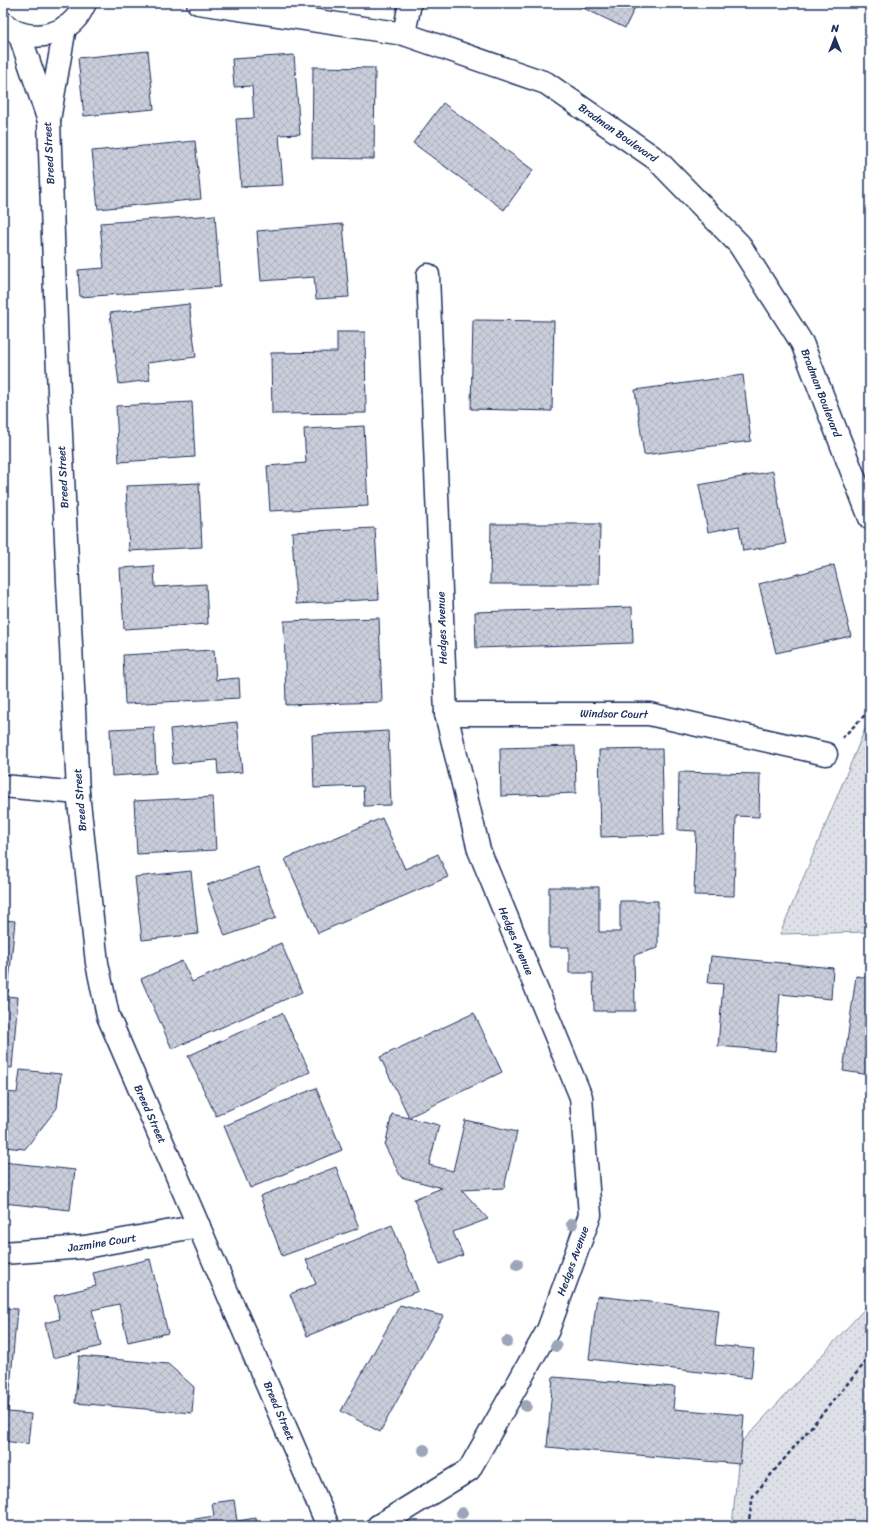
<svg xmlns="http://www.w3.org/2000/svg" width="873" height="1529" font-family="Sriracha,sans-serif">
	<defs>
		<pattern id="grass-dots" width="8" height="8" patternUnits="userSpaceOnUse"><rect width="8" height="8" fill="#dee1e7"/><path d="M2 2h.1M6 6h.1" fill="none" stroke="#bec1c9" stroke-width="1.8" stroke-linecap="round"/></pattern>
		<pattern id="building-cross-hatch" width="8" height="8" patternUnits="userSpaceOnUse"><rect width="8" height="8" fill="#caceda"/><path d="M0 0l8 8M0 8l8-8" fill="none" stroke="#adb1be"/></pattern>
	</defs>
	<rect width="100%" height="100%" fill="#fff"/>
	<filter id="ink" filterUnits="userSpaceOnUse"><feTurbulence type="fractalNoise" baseFrequency=".025" numOctaves="2"/><feDisplacementMap in="SourceGraphic" scale="8" xChannelSelector="R" yChannelSelector="G"/><feConvolveMatrix kernelMatrix="1 2 1 2 8 2 1 2 1" color-interpolation-filters="sRGB"/></filter>
	<g filter="url(#ink)">
		<!-- grass -->
		<g fill="url(#grass-dots)" stroke="#7c88a2">
			<path d="M870 717V932L780 934Z"/>
			<path d="M870 1303V1526H732L740 1444Z"/>
		</g>
		<!-- building -->
		<g fill="url(#building-cross-hatch)" stroke="#1b2f5e">
			<path d="M573 3H637L625 28Z"/>
			<path d="M148 51 154 109 84 116 78 58Z"/>
			<path d="M294 55 300 134 279 135 283 185 241 187 236 119 254 118 252 86 234 87 232 59Z"/>
			<path d="M313 67 375 68 374 159 312 158Z"/>
			<path d="M443 103 533 170 504 210 413 143Z"/>
			<path d="M195 141 201 199 98 209 92 151Z"/>
			<path d="M215 215 220 287 80 297 78 270 104 268 100 223Z"/>
			<path d="M343 224 349 297 316 299 314 277 261 281 257 231Z"/>
			<path d="M189 304 196 357 147 363 150 380 119 384 110 313Z"/>
			<path d="M473 320 554 321 552 411 471 409Z"/>
			<path d="M337 332H365L366 413 272 414 271 353 337 352Z"/>
			<path d="M743 375 751 441 644 455 635 390Z"/>
			<path d="M192 402 195 457 119 462 116 406Z"/>
			<path d="M364 426 368 506 270 511 267 466 306 463 304 429Z"/>
			<path d="M773 471 786 544 743 551 739 526 708 532 699 485Z"/>
			<path d="M199 483 202 547 129 551 126 486Z"/>
			<path d="M491 524H600L599 584H490Z"/>
			<path d="M375 528 379 599 296 604 292 532Z"/>
			<path d="M834 565 851 636 776 653 759 584Z"/>
			<path d="M154 566 155 587 206 584 208 624 124 629 120 568Z"/>
			<path d="M632 607 633 643 476 648 475 612Z"/>
			<path d="M379 618 382 702 286 705 284 621Z"/>
			<path d="M214 650 216 680 239 678 240 698 125 704 123 655Z"/>
			<path d="M237 722 242 772 218 774 217 760 173 764 170 729Z"/>
			<path d="M154 727 156 773 112 776 110 729Z"/>
			<path d="M388 731 391 805 364 806 363 786 314 788 312 735Z"/>
			<path d="M575 746 576 793 501 796 500 748Z"/>
			<path d="M662 749 664 835 601 837 599 750Z"/>
			<path d="M679 772 760 774 759 817 736 816 734 896 694 895 696 831 678 830Z"/>
			<path d="M213 797 216 850 137 854 134 801Z"/>
			<path d="M382 818 405 869 438 854 448 877 318 933 285 859Z"/>
			<path d="M258 867 276 918 225 936 207 885Z"/>
			<path d="M191 871 198 934 142 940 135 877Z"/>
			<path d="M549 887H599V932H620V901H658V948L634 955 635 1011H594L593 973H569V947H549Z"/>
			<path d="M3 920 15 921 8 992 3 991Z"/>
			<path d="M281 943 302 992 172 1049 141 979 182 961 192 982Z"/>
			<path d="M711 956 833 968 831 999 780 994 775 1051 718 1046 723 984 708 983Z"/>
			<path d="M856 976 870 978V1075L843 1071Z"/>
			<path d="M3 996 18 997 12 1068 3 1067Z"/>
			<path d="M282 1013 310 1072 216 1116 188 1056Z"/>
			<path d="M474 1013 502 1072 409 1117 380 1057Z"/>
			<path d="M20 1070 61 1074 57 1108 25 1149 3 1147V1092L17 1093Z"/>
			<path d="M316 1088 342 1150 250 1188 224 1126Z"/>
			<path d="M392 1114 439 1125 429 1165 453 1171 465 1120 517 1132 504 1188 462 1190 488 1219 453 1232 463 1255 440 1264 414 1199 442 1188 401 1177 385 1146Z"/>
			<path d="M4 1162 75 1170 70 1210 3 1203Z"/>
			<path d="M336 1167 359 1228 282 1256 260 1196Z"/>
			<path d="M392 1225 418 1291 307 1336 290 1294 316 1284 306 1260Z"/>
			<path d="M150 1259 168 1333 128 1342 119 1304 92 1310 101 1346 53 1358 45 1323 60 1319 54 1296 96 1286 93 1273Z"/>
			<path d="M597 1296 719 1310 715 1345 754 1349 751 1378 589 1359Z"/>
			<path d="M400 1305 443 1316 380 1432 341 1411Z"/>
			<path d="M3 1308 17 1309 8 1412 31 1414 28 1444 3 1441Z"/>
			<path d="M79 1356 168 1364 194 1387 192 1413 75 1403Z"/>
			<path d="M553 1377 675 1387 673 1409 744 1415 740 1464 547 1447Z"/>
			<path d="M234 1500 237 1521 256 1518 257 1526H152L214 1516 212 1503Z"/>
		</g>
		<g fill="none" stroke-linecap="round" stroke-linejoin="round">
			<!-- minor casing -->
			<g stroke="#1b2f5e" stroke-width="25">
				<g id="minor">
					<path d="M198 3 404 34 546 83 656 159 739 244 802 343 870 518"/>
					<path d="M3 23C24 43 60 38 77 17 80 13 83 7 85 3"/>
					<path d="M19 33 49 121 57 350 78 793 97 963 108 1016 328 1526"/>
					<path d="M404 34 410 3"/>
					<path d="M49 120 65 27"/>
					<path d="M446 714H649L826 754"/>
					<path d="M3 786 78 793"/>
					<path d="M3 1253 85 1247 199 1226"/>
					<path d="M378 1526 469 1470 548 1330 590 1215 581 1097 479 850 446 714 428 275"/>
				</g>
			</g>
			<!-- path -->
			<g stroke="#1b2f5e" stroke-width="2.5" stroke-dasharray="4 3" stroke-linecap="butt">
				<path d="M842 738 870 710"/>
				<path d="M748 1526 753 1496 870 1357"/>
			</g>
			<!-- minor -->
			<use href="#minor" stroke="#fff" stroke-width="22"/>
		</g>
		<!-- trees -->
		<g fill="#9da5b9">
			<circle cx="572" cy="1224" r="6"/>
			<circle cx="517" cy="1264" r="6"/>
			<circle cx="507" cy="1342" r="6"/>
			<circle cx="556" cy="1346" r="6"/>
			<circle cx="526" cy="1406" r="6"/>
			<circle cx="424" cy="1450" r="6"/>
			<circle cx="462" cy="1513" r="6"/>
		</g>
	</g>
	<g text-anchor="middle" dominant-baseline="central" stroke-width="3" stroke-linejoin="round" paint-order="stroke">
		<!-- street labels -->
		<g font-size="11" fill="#1b2f5e" stroke="#fff">
			<text transform="translate(618 133) rotate(35)">Bradman Boulevard</text>
			<text transform="translate(49 153) rotate(-93)">Breed Street</text>
			<text transform="translate(821 393) rotate(69)">Bradman Boulevard</text>
			<text transform="translate(63 477) rotate(-93)">Breed Street</text>
			<text transform="translate(442 628) rotate(-92)">Hedges Avenue</text>
			<text transform="translate(614 714) rotate(1)">Windsor Court</text>
			<text transform="translate(80 800) rotate(-95)">Breed Street</text>
			<text transform="translate(516 941) rotate(67)">Hedges Avenue</text>
			<text transform="translate(150 1114) rotate(66)">Breed Street</text>
			<text transform="translate(102 1243) rotate(-9)">Jazmine Court</text>
			<text transform="translate(573 1261) rotate(-70)">Hedges Avenue</text>
			<text transform="translate(279 1411) rotate(67)">Breed Street</text>
		</g>
	</g>
	<!-- margin -->
	<rect width="873" height="1529" fill="none" stroke="#fff" stroke-width="16"/>
	<rect x="8" y="8" width="857" height="1513" fill="none" stroke="#1b2f5e" stroke-width="1.5" filter="url(#ink)"/>
	<!-- north arrow -->
	<g transform="translate(835 38)" stroke="#ffffff" stroke-width="3" paint-order="stroke">
	<path d="M0-3L7 15L0 10L-7 15Z" fill="#1b2f5e"/>
	<text y="-6" font-size="11" font-weight="bold" text-anchor="middle" fill="#1b2f5e">N</text>
	</g>
</svg>
